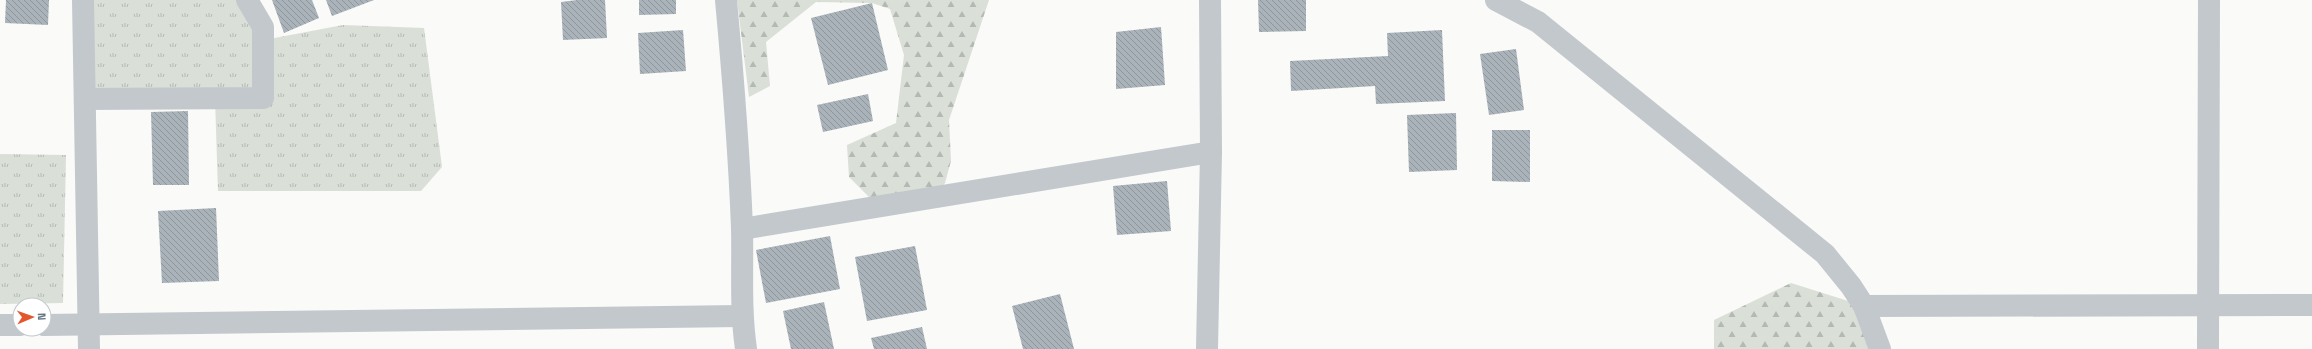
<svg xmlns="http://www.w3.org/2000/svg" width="2312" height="349" font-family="'Space Grotesk',sans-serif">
	<defs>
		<pattern id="grass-tufts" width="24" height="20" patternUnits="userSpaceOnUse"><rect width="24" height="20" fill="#dadfd7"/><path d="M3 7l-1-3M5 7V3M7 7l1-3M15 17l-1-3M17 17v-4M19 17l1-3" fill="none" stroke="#b4b9b4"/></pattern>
		<pattern id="forest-firs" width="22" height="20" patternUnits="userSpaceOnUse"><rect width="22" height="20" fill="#dadfd7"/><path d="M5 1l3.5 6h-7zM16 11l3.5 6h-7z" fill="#b4b9b4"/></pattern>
		<pattern id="building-back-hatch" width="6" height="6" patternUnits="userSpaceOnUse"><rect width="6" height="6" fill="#aab3b9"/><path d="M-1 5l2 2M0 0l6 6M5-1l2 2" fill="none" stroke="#8e969c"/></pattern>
	</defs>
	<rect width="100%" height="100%" fill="#fafaf8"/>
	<!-- grass -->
	<g fill="url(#grass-tufts)">
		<path d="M83 0H247L264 40 343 25 424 28 442 167 421 191H218L215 98 85 99Z"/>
		<path d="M0 154 66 155 63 303 0 304Z"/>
	</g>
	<!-- forest -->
	<g fill="url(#forest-firs)">
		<path d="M737 0H989L949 120 951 161 945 183 935 197 879 207 849 177 847 145 896 123 904 55 890 9 872 3 816 2 766 42 770 86 749 97Z"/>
		<path d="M1791 283 1864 306 1873 349H1714V320Z"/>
	</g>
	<!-- building -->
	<g fill="url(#building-back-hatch)">
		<path d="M6 0H49L48 25 5 23Z"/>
		<path d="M272 0H312L319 18 284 33Z"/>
		<path d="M326 0H374L332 16Z"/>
		<path d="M577 0H605L607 38 563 40 561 2Z"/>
		<path d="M639 0H676V14L639 15Z"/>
		<path d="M1258 0H1306V31L1259 32Z"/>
		<path d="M872 3 888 70 828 85 811 18Z"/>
		<path d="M1161 27 1165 85 1116 89V32Z"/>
		<path d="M683 30 686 71 640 74 638 33Z"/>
		<path d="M1442 30 1445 101 1376 104 1375 86 1291 91 1290 61 1388 56 1387 33Z"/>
		<path d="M1516 49 1524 110 1489 115 1480 54Z"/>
		<path d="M868 94 873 121 823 132 817 105Z"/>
		<path d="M188 111 189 185H153L151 112Z"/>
		<path d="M1456 113 1457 170 1409 172 1407 115Z"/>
		<path d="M1492 130H1530V182L1492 181Z"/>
		<path d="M1167 181 1171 231 1117 235 1113 186Z"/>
		<path d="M216 208 219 281 162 283 158 211Z"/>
		<path d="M830 236 840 289 766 303 756 250Z"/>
		<path d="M915 246 927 310 867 321 855 257Z"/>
		<path d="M1060 294 1074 349H1023L1012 306Z"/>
		<path d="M824 302 834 349H791L783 311Z"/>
		<path d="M922 327 927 349H874L871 338Z"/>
	</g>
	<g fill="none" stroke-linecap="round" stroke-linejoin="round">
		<!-- minor -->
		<g stroke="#c3c8cc" stroke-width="22">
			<path d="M83 0 89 349"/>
			<path d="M726 0C733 76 739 151 742 228 743 268 740 308 746 349"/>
			<path d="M1496 0 1538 22 1825 254 1851 286 1864 306 1880 349"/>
			<path d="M85 99 263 98V27L247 0"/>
			<path d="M742 229 1211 152"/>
			<path d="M1864 306 2312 305"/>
			<path d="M0 325H20"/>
			<path d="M44 325 741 316"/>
			<path d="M2208 349 2209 0"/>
		</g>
		<!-- tertiary -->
		<path stroke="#c3c8cc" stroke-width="22" d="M1207 349 1211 152 1210 0"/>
	</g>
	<!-- north arrow -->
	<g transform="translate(32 317) rotate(88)"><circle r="19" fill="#ffffff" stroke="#c1c8cd"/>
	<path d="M0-3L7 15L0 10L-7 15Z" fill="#e4572e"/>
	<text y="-6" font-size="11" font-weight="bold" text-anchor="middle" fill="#657683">N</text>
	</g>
</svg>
